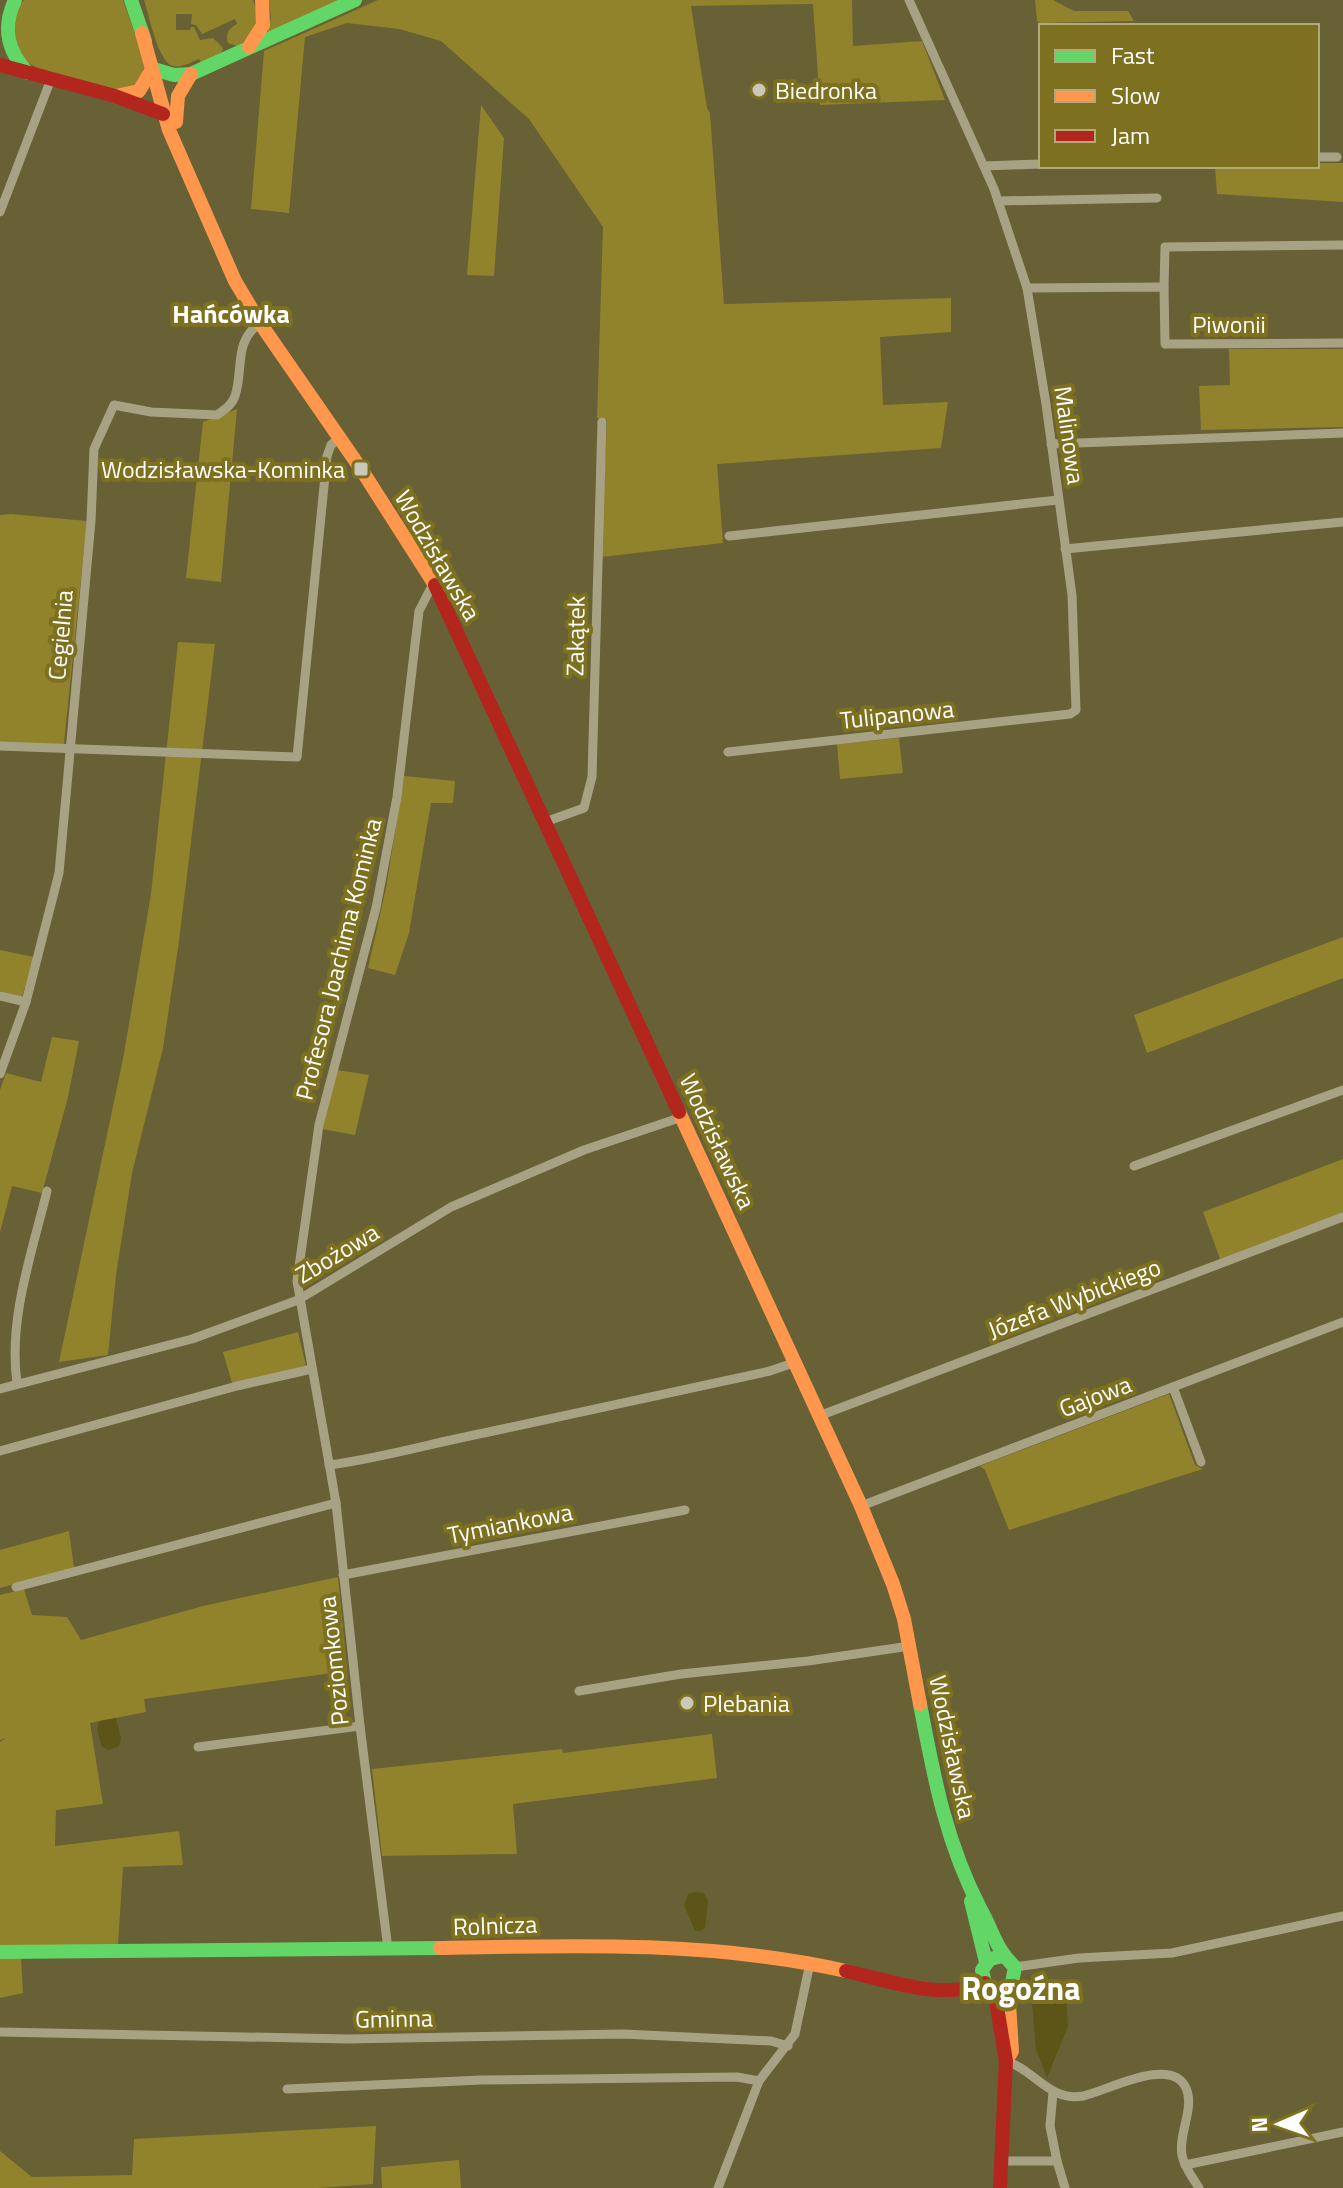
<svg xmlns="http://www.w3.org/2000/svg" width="1343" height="2188" font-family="'Titillium Web',sans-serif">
	<rect width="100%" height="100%" fill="#676135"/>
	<!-- green -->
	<g fill="#91822c">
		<path d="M24 0H123L144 59C145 71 142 86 128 90 116 94 97 85 85 82 58 74 5 68 13 28 15 17 16 9 24 0Z"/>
		<path d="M144 0H253C261 19 255 37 237 46L228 43C225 34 229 28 237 24L235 19 202 34 196 25 191 24 192 14H176V30H190L191 27H194L200 40 213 38 223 48 221 54 201 63 199 59C191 62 182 68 173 66 158 62 149 15 144 0Z"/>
		<path d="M269 0H346L267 35 271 18Z"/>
		<path d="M378 0H852L853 46 922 41 945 100 820 105 813 4 691 6 707 108 710 113 724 304 951 298V332L880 337 883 405 948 402 941 448 717 464 723 543 601 557 607 420 597 418 603 227 529 119 441 41 399 29 347 23 305 37 289 213 251 209 264 51Z"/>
		<path d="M1035 0H1053L1074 11H1128L1134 21 1040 23 1037 21Z"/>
		<path d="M481 105 504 138 494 276 467 275Z"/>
		<path d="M1317 163H1343V202L1217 194 1215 166H1317Z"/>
		<path d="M1229 349H1343V427L1201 430 1199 386 1230 385Z"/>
		<path d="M237 409 221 582 186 578 203 422Z"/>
		<path d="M11 514 87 521 63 752 0 748V515Z"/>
		<path d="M178 642 215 644 179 941 163 1048 132 1173 116 1275 108 1355 59 1362 123 1059 151 894Z"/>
		<path d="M899 738 903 773 840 779 837 744Z"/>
		<path d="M404 776 455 781 453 803H431L409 933 395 975 368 968 386 888Z"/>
		<path d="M1343 937V978L1147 1053 1134 1015Z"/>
		<path d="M0 950 34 957 22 997 0 991Z"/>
		<path d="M52 1037 79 1041 68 1097 42 1193 12 1186 0 1232V1090L6 1073 41 1082Z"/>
		<path d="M337 1070 369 1075 355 1135 322 1129Z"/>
		<path d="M1343 1159V1213L1220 1259 1203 1212Z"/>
		<path d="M298 1332 306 1366 232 1383 223 1352Z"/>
		<path d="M1169 1394 1195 1465 1203 1469 1009 1530 985 1470 980 1466Z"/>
		<path d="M69 1531 74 1568 0 1588V1550Z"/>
		<path d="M338 1577 347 1671 144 1699 146 1712 90 1723 103 1804 56 1810 55 1846 179 1831 183 1865 123 1867 118 1945 0 1946V1742L6 1738 0 1740V1595L24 1589 32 1615 67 1617 81 1640 203 1606Z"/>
		<path d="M712 1734 717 1778 513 1804 517 1854 382 1856 372 1769 562 1749 563 1753Z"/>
		<path d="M21 1957 23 1993 0 1998V1958Z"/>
		<path d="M376 2126 373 2184 318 2188H0V2151L32 2177 132 2175 134 2139Z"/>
		<path d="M459 2160 461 2188H382L381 2167Z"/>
	</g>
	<!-- water -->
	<g fill="#5d5417">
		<path d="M116 1718 121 1738 119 1746 109 1750 102 1747 97 1730 99 1721Z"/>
		<path d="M696 1892 704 1893 708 1901 705 1928 701 1931H695L684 1905 688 1894Z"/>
		<path d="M1065 1983 1068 2026 1047 2078 1036 2049 1031 1990 1045 1984Z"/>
	</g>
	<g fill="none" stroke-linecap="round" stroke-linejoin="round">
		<!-- street -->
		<g stroke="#a8a285" stroke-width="9">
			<path d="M1317 157H1337"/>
			<path d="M984 166 1041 164"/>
			<path d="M998 201 1157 198"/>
			<path d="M0 212 51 79"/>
			<path d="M1164 287 1165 247 1343 245"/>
			<path d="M1027 288 1164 287 1165 344 1343 343"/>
			<path d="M1051 444 1343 433"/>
			<path d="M729 536 1058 500"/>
			<path d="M1065 549 1343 522"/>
			<path d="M0 746 297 757 327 456 331 445 339 438"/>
			<path d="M728 752 1070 714 1076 710 1072 595 1046 404 1027 288 994 189 909 0"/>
			<path d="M545 822 584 808 592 777 602 422"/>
			<path d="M0 996 26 1002"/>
			<path d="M0 1074 26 1002 59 873 91 521 94 449 114 405 151 412 217 415C224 410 232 405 235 396 244 369 233 342 260 323"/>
			<path d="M1134 1166 1343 1090"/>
			<path d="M17 1383C8 1319 32 1253 47 1191"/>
			<path d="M1173 1387 1201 1462"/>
			<path d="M0 1389 192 1339 298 1300 451 1207 584 1150 682 1117"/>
			<path d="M819 1416 1343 1217"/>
			<path d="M0 1451 237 1386 312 1369"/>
			<path d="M329 1465C382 1458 432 1443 484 1433 580 1413 675 1392 770 1371L796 1362"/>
			<path d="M861 1506 1343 1322"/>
			<path d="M343 1575 685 1510"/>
			<path d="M16 1587 336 1503"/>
			<path d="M579 1691 681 1674 808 1661 910 1646"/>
			<path d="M198 1747 360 1726"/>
			<path d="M388 1949 360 1726 336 1503 297 1281 319 1125 376 908 397 797 419 611 434 582"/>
			<path d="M1015 1967 1079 1958 1172 1953 1343 1916"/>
			<path d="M0 2032 348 2039 623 2034 771 2041 788 2046"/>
			<path d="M1006 2061C1035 2070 1049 2102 1083 2096 1107 2091 1171 2055 1186 2088 1195 2108 1178 2134 1182 2155 1184 2167 1193 2178 1199 2188"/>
			<path d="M287 2089 481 2080 737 2077 759 2081"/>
			<path d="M1053 2092 1050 2126 1057 2161"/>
			<path d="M1001 2161H1057L1065 2188"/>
			<path d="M1185 2165 1343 2132"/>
			<path d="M718 2188 759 2081 795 2034 810 1963"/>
		</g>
		<!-- fast -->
		<g stroke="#63d668" stroke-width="14">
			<path d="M15 0C2 28 7 51 28 73"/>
			<path d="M131 0 145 41"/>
			<path d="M157 70 174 75 191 74 355 0"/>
			<path d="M920 1704C934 1778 946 1843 981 1910 993 1931 996 1950 1015 1967L1012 1983C1003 1991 994 1991 985 1983L982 1970 990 1959 1003 1956"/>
			<path d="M971 1901 986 1962"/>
			<path d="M0 1952 440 1948"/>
		</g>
		<!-- slow -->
		<g stroke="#ff974d" stroke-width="14">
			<path d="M142 33 169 130 235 281 260 323 361 469 435 585"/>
			<path d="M249 47 263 25 262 0"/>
			<path d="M116 96 139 91 151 71"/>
			<path d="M176 122 178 96 191 74"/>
			<path d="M679 1112 861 1506 893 1584 904 1619 920 1704"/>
			<path d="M440 1948C575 1945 714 1941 846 1971"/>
			<path d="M1006 2061 1012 2051 1008 1987"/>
		</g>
		<!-- jam -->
		<g stroke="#b3261e" stroke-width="14">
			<path d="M0 65 115 96 163 114"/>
			<path d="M435 585 679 1112"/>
			<path d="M846 1971C891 1981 940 2001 985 1983"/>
			<path d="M994 1989 1006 2061 1000 2188"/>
		</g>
	</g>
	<!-- markers -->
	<g fill="#cac8b8" stroke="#7d701f" stroke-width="3">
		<circle cx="759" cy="90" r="8"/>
		<rect x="353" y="461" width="16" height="16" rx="4"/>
		<circle cx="687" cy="1703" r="8"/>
	</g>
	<g text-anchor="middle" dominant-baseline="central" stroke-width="8" stroke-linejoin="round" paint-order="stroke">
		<!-- poi labels -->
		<g font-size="24" fill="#fff" stroke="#7d701f" text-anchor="start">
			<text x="775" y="90">Biedronka</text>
			<text x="345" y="469" text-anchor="end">Wodzisławska-Kominka</text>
			<text x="703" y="1703">Plebania</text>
		</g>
		<!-- street labels -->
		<g font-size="24" fill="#fff" stroke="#7d701f">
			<text x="1229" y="324">Piwonii</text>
			<text transform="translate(1070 435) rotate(82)">Malinowa</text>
			<text transform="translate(438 555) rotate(60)">Wodzisławska</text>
			<text transform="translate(60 635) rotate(-85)">Cegielnia</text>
			<text transform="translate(575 636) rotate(-89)">Zakątek</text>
			<text transform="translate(897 714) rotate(-6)">Tulipanowa</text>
			<text transform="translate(338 959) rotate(-76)">Profesora Joachima Kominka</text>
			<text transform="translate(718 1141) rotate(65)">Wodzisławska</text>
			<text transform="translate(337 1253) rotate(-31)">Zbożowa</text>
			<text transform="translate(1074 1298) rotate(-21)">Józefa Wybickiego</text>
			<text transform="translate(1095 1396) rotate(-21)">Gajowa</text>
			<text transform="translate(510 1523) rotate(-11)">Tymiankowa</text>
			<text transform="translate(333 1661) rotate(-96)">Poziomkowa</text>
			<text transform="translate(953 1747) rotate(78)">Wodzisławska</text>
			<text transform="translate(495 1925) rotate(-2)">Rolnicza</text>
			<text transform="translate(394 2018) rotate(-1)">Gminna</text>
		</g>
		<!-- neighbourhood labels -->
		<g font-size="26" font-weight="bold" fill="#fff" stroke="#7d701f">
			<text x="231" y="313">Hańcówka</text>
		</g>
		<!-- district labels -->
		<g font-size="32" font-weight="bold" fill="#fff" stroke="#7d701f">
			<text x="1021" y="1988">Rogoźna</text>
		</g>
	</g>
	<!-- legend -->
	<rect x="1039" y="24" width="280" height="144" fill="#7d701f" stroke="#b1a979" stroke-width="2"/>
	<rect x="1055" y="50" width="40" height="12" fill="#63d668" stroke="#b1a979" stroke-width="2"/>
	<text x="1111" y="64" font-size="24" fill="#ffffff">Fast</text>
	<rect x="1055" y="90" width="40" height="12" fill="#ff974d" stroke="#b1a979" stroke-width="2"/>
	<text x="1111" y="104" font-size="24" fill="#ffffff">Slow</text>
	<rect x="1055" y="130" width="40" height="12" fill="#b3261e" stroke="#b1a979" stroke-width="2"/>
	<text x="1111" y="144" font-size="24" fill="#ffffff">Jam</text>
	<!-- north arrow -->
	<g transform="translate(1279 2124) rotate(268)" stroke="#7d701f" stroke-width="6" paint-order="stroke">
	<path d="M0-6L14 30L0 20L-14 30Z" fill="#ffffff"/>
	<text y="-12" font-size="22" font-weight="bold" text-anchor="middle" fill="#ffffff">N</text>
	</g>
</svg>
